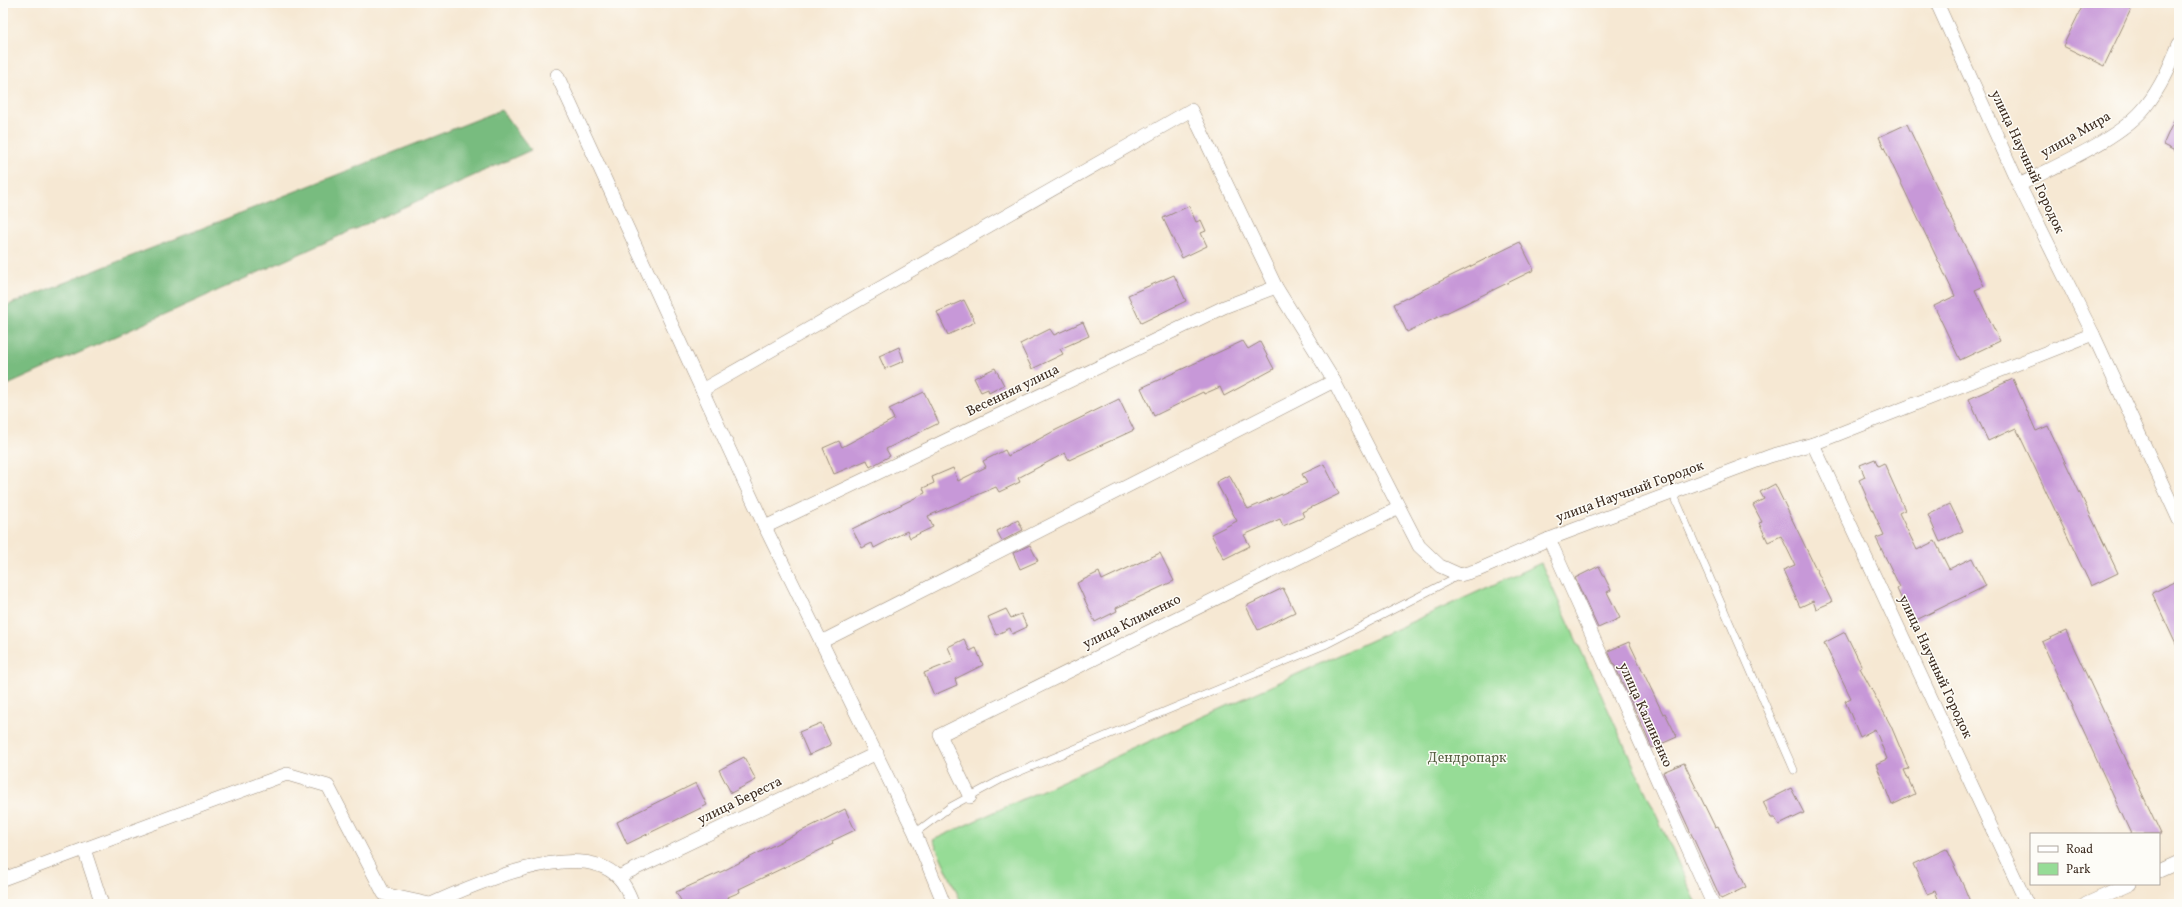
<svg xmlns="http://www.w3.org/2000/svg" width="2182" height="907" font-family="Vollkorn,serif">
	<rect width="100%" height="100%" fill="#fdfcf7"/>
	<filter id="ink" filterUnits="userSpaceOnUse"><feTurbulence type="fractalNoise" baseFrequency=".025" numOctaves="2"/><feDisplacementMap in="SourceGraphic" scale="8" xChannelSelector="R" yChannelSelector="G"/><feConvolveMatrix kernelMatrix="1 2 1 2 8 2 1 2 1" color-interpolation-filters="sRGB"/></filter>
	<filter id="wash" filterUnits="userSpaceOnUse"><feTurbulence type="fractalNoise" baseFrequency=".012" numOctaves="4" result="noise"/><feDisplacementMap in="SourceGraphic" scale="16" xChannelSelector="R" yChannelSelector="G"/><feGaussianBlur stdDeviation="0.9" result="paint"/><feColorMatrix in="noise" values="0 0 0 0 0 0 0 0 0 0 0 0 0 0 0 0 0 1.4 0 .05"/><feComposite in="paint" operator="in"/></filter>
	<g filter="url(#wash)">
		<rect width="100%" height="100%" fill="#f6e8d3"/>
		<!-- green -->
		<path fill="#96dc96" stroke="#68835a" d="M1541 563 1697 904H962L933 840Z"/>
		<!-- forest -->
		<path fill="#78bc7f" stroke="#5a734e" d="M501 110 531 150 3 387V307Z"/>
		<g id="blocks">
			<!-- building -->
			<g fill="#c798d8">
				<path d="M2084 3H2134L2104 66 2063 46Z"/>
				<path d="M2179 109V153L2163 145Z"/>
				<path d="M1907 124 1984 286 1975 290 2000 341 1960 360 1934 306 1955 296 1879 137Z"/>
				<path d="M1189 206 1196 222 1201 220 1206 231 1201 233 1207 246 1182 258 1163 218Z"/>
				<path d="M1520 242 1534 270 1407 332 1394 304Z"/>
				<path d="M1174 275 1186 301 1141 323 1128 295Z"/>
				<path d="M964 300 975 322 948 335 937 312Z"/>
				<path d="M1083 322 1089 336 1060 349 1063 354 1032 369 1020 344 1050 329 1054 335Z"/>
				<path d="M1243 341 1248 349 1260 342 1274 369 1224 396 1220 387 1204 394 1203 392 1154 416 1141 388Z"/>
				<path d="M899 347 904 361 885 369 879 356Z"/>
				<path d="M995 368 1004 385 989 393 988 389 981 392 974 378Z"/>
				<path d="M2013 379 2036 431 2048 426 2118 573 2091 586 2016 428 1988 441 1969 399Z"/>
				<path d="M924 392 939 423 886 449 890 456 870 467 867 460 834 474 823 448 839 441 842 447 894 419 889 409Z"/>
				<path d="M1119 399 1134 430 1069 460 1065 453 1018 478 1020 482 999 492 996 487 928 516 933 527 910 538 907 531 874 548 872 543 862 548 852 529 925 493 923 488 934 483 932 477 953 468 958 481 986 467 983 461 1005 450 1008 456 1054 431Z"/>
				<path d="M1875 459 1878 466 1884 463 1905 510 1899 513 1917 550 1935 541 1949 569 1972 558 1986 586 1912 622 1897 589 1900 587 1876 538 1884 535 1859 480 1865 477 1860 465Z"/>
				<path d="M1324 464 1339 494 1302 512 1304 517 1283 526 1280 519 1244 535 1250 546 1224 559 1211 534 1237 521 1216 482 1229 475 1248 509 1307 483 1302 474Z"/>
				<path d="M1775 484 1832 602 1816 609 1813 601 1800 607 1783 570 1795 565 1781 536 1768 542 1759 523 1762 522 1753 505 1764 499 1760 492Z"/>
				<path d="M1950 504 1963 531 1940 542 1928 515Z"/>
				<path d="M1018 520 1023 530 1002 541 997 531Z"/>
				<path d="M1030 545 1038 561 1020 569 1013 553Z"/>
				<path d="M1160 553 1174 581 1116 608 1117 611 1095 622 1077 583 1099 572 1102 580Z"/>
				<path d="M1599 566 1611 590 1607 592 1620 618 1598 628 1575 578Z"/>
				<path d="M2175 582 2179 590V651L2152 593Z"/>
				<path d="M1283 588 1295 612 1258 630 1246 606Z"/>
				<path d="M1006 609 1011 618 1021 614 1027 627 1012 634 1010 628 996 635 988 617Z"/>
				<path d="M2066 631 2161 834H2131L2042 642Z"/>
				<path d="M1845 632 1862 667 1860 668 1891 726 1909 769 1904 770 1915 794 1892 805 1876 764 1887 759 1875 729 1860 737 1845 701 1851 698 1824 643Z"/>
				<path d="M964 639 970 651 976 648 983 665 955 679 957 685 934 695 924 673 954 661 948 647Z"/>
				<path d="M1629 642 1663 714 1665 713 1677 737 1652 748 1608 651Z"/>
				<path d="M821 723 831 745 809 755 799 732Z"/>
				<path d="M744 757 756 780 731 793 719 770Z"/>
				<path d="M1684 763 1715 827 1718 826 1746 887 1721 899 1663 772Z"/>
				<path d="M696 783 707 805 627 844 617 822Z"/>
				<path d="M1791 788 1804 813 1779 825 1775 818H1771L1763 802Z"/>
				<path d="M845 809 855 830 832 841 833 844 739 889 740 892 728 897 731 904H683L676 892 723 871Z"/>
				<path d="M1946 849 1964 887 1971 904H1940L1935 891 1927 894 1913 864Z"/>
			</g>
		</g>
	</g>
	<g filter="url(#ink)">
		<use href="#blocks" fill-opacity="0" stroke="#988978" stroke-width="1"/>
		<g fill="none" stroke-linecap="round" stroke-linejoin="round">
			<!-- lane casing -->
			<g stroke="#988978" stroke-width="8">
				<g id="lane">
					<path d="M1673 493 1794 770"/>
					<path d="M915 833 950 807 1002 779 1327 644 1460 575"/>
				</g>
			</g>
			<!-- street casing -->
			<g stroke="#988978" stroke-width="14">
				<g id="street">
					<path d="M1937 3 2019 185 2093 334 2179 520"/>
					<path d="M557 75 765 527 915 833 944 904"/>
					<path d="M2019 185C2055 166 2122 138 2146 106 2161 87 2170 66 2179 44"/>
					<path d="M702 390 1191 110 1276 287 1334 381 1419 546 1440 566 1460 575 1478 570 1549 539 1770 456 1813 444 2093 334"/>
					<path d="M1813 444 2027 904"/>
					<path d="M765 527 1224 307 1276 287"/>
					<path d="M1549 539 1713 904"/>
					<path d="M821 642 1334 381"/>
					<path d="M970 797 940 735 1399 508"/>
					<path d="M84 849 102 904"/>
					<path d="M2159 871 2179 862"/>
					<path d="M618 877 877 753"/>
					<path d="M3 879 287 774 328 786 384 894 430 904"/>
					<path d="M431 904C473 885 579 837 618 877 625 884 630 896 633 904"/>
					<path d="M2086 904 2130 884"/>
				</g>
			</g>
			<!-- lane -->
			<use href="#lane" stroke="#fff" stroke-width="7"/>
			<!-- street -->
			<use href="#street" stroke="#fff" stroke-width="13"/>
		</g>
	</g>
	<g text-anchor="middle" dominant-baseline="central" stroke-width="3" stroke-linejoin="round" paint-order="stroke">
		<!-- street labels -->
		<g font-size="14" fill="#3b2a1e" stroke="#fdfcf7">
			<text transform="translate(2076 135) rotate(-30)">улица Мира</text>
			<text transform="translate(2027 162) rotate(65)">улица Научный Городок</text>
			<text transform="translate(1013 391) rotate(-26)">Весенняя улица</text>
			<text transform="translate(1630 492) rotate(-20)">улица Научный Городок</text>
			<text transform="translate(1132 622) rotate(-26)">улица Клименко</text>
			<text transform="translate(1935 667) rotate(65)">улица Научный Городок</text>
			<text transform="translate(1645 715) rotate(66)">улица Калиненко</text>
			<text transform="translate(740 801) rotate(-26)">улица Береста</text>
		</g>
		<!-- park labels -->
		<g font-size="14" fill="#565f42" stroke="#fdfcf7">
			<text x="1467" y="758">Дендропарк</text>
		</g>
	</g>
	<!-- margin -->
	<rect width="2182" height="907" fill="none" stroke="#fdfcf7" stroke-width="16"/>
	<!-- legend -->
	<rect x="2030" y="833" width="130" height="52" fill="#fdfcf7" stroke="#afa8a0"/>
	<rect x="2038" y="846" width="20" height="6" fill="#ffffff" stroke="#afa8a0"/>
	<text x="2066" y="853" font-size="12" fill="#3b2a1e">Road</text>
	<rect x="2038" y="863" width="20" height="12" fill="#96dc96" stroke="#afa8a0"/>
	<text x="2066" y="873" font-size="12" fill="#3b2a1e">Park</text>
</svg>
